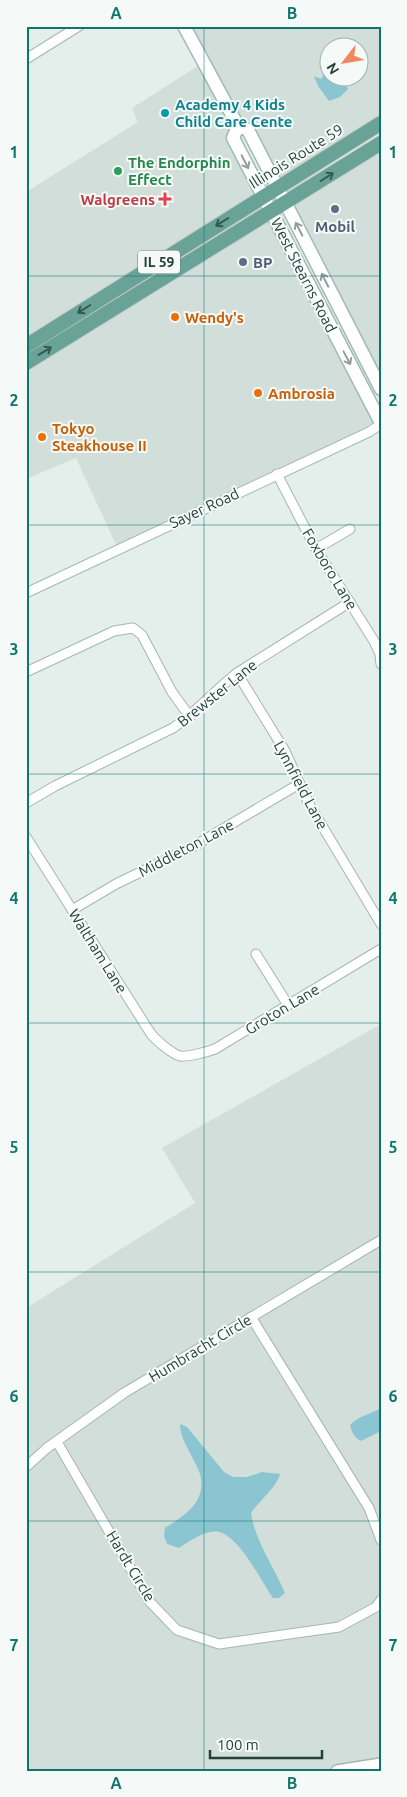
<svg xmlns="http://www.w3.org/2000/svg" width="407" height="1797" font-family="Ubuntu,sans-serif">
	<rect width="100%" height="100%" fill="#e4eeea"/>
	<!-- built -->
	<g fill="#d2ded9" fill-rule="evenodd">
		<path d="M188 26H381V118L271 188ZM330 48H360V78H330Z"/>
		<path d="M201 64 266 191 26 341V192L138 122 132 108Z"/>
		<path d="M381 144V401L282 206Z"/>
		<path d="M274 209 381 420 117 547 76 458 26 479V364Z"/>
		<path d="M381 1024V1771H26V1308L195 1203 162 1148Z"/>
	</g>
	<!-- water -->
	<g fill="#8cc5d2">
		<path d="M329 67 330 78H343V81L348 89 340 97 329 101 318 86 314 76 321 79Z"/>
		<path d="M381 1408V1431L361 1441C354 1437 352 1433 350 1425 358 1416 371 1414 381 1408Z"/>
		<path d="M180 1424 187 1427 224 1472 233 1477H247L262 1472 280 1474C277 1487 260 1500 251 1513 255 1541 274 1567 285 1593L279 1598H273C261 1581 240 1537 219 1532 206 1529 190 1541 179 1548L167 1544 164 1536 165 1528C185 1515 207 1502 200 1474 198 1467 193 1460 190 1453 185 1443 180 1435 180 1424Z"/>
	</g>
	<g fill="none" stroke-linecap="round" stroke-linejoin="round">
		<!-- minor casing -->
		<g stroke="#a6b6b1" stroke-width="11">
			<g id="minor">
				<path d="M26 59 79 26"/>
				<path d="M277 474 316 549 374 641 380 654 381 664"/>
				<path d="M316 549 350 529"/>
				<path d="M26 593 369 432 381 424"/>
				<path d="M26 672 114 631 133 628 142 635 172 692 190 717"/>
				<path d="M237 673 285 751 309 804 381 924"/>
				<path d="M26 803 55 786 173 728C197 712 214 691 237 673L350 602"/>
				<path d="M26 837 151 1034C156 1040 172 1054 180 1056 188 1057 207 1052 215 1049L381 949"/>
				<path d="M72 910 116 884 194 846 299 784"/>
				<path d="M256 954 288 1005"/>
				<path d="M251 1317 369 1508 381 1540"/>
				<path d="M57 1442 150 1602 177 1630 219 1644 339 1627 376 1607 381 1600"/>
				<path d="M26 1467 47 1448 124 1393 381 1240"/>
			</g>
		</g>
		<!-- tertiary casing -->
		<g stroke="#a6b6b1" stroke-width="14">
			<path id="tertiary" d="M337 1771 381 1764"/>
		</g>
		<!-- secondary casing -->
		<g stroke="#a2bab2" stroke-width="15">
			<g id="secondary">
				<path d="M184 26 238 126 248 130 381 389"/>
				<path d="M238 126 233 138 381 423"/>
			</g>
		</g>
		<!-- primary casing -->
		<g stroke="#c1cac8" stroke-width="16">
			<g id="primary">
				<path d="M26 346 381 123"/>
				<path d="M26 363 381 143"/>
			</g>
		</g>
		<!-- minor -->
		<use href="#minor" stroke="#fff" stroke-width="9"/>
		<!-- tertiary -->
		<use href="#tertiary" stroke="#fff" stroke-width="11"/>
		<!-- secondary -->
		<use href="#secondary" stroke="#fff" stroke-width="12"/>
		<!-- primary -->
		<use href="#primary" stroke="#69a397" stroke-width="14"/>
	</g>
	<!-- one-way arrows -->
	<defs><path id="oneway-shaft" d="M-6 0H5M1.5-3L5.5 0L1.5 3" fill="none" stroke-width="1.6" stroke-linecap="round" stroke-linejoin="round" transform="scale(1.25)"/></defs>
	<g stroke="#91a09c">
		<use href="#oneway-shaft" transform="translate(245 162) rotate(63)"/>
		<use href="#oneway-shaft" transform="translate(299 229) rotate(-117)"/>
		<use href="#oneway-shaft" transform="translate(325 280) rotate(-117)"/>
		<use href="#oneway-shaft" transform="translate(347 358) rotate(62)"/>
	</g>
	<g stroke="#345950">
		<use href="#oneway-shaft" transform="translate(327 177) rotate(-32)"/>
		<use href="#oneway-shaft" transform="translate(222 222) rotate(148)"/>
		<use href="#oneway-shaft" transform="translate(84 309) rotate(148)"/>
		<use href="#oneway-shaft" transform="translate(45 351) rotate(-31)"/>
	</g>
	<!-- grid -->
	<path fill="none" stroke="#0f766e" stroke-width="1" stroke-opacity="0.55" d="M204 26V1771M26 276H381M26 525H381M26 774H381M26 1023H381M26 1272H381M26 1521H381"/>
	<!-- markers -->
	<circle fill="#0f9aa8" stroke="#f5faf8" stroke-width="2" cx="165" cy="113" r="5"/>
	<circle fill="#2e9e5b" stroke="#f5faf8" stroke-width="2" cx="118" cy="171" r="5"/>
	<path fill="#e0444e" stroke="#f5faf8" stroke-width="2" d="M162.5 191.5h5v5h5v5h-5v5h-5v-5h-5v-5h5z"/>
	<g fill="#5c6f8a" stroke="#f5faf8" stroke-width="2">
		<circle cx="335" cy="209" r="5"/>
		<circle cx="243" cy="262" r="5"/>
	</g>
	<g fill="#e8710a" stroke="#f5faf8" stroke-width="2">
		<circle cx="175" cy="317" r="5"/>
		<circle cx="258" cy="393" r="5"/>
		<circle cx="42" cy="437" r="5"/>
	</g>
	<g text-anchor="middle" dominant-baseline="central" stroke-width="4" stroke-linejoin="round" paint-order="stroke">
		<!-- shield labels -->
		<rect fill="#f5faf8" stroke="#627872" stroke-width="1" x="138" y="250.5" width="42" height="23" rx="4"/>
		<g font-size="14" font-weight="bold" fill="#234039">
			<text x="159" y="262">IL 59</text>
		</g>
		<!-- culture labels -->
		<g font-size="15" font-weight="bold" fill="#0d838f" stroke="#f5faf8" text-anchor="start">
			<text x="175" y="104">Academy 4 Kids<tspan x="175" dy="17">Child Care Cente</tspan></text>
		</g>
		<!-- street labels -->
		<g font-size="15" fill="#234039" stroke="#f5faf8">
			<text transform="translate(296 156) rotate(-32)">Illinois Route 59</text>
			<text transform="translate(304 275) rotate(63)">West Stearns Road</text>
			<text transform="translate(204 508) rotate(-25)">Sayer Road</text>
			<text transform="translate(330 569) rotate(59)">Foxboro Lane</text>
			<text transform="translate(217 693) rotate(-39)">Brewster Lane</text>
			<text transform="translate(301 785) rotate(62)">Lynnfield Lane</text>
			<text transform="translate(186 848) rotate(-28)">Middleton Lane</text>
			<text transform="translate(98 951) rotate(58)">Waltham Lane</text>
			<text transform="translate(282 1009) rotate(-31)">Groton Lane</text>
			<text transform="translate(200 1348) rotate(-31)">Humbracht Circle</text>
			<text transform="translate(131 1566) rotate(59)">Hardt Circle</text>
		</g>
		<!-- leisure labels -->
		<g font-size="15" font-weight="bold" fill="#27864d" stroke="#f5faf8" text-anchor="start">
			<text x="128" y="162">The Endorphin<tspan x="128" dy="17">Effect</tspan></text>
		</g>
		<!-- health labels -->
		<g font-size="15" font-weight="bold" fill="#be3a42" stroke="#f5faf8" text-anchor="end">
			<text x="155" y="199">Walgreens</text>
		</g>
		<!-- service labels -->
		<g font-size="15" font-weight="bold" fill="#4e5e75" stroke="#f5faf8">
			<text x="335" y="226">Mobil</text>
			<text x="253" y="262" text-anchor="start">BP</text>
		</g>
		<!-- food labels -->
		<g font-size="15" font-weight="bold" fill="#c56008" stroke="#f5faf8" text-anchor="start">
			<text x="185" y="317">Wendy's</text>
			<text x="268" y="393">Ambrosia</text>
			<text x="52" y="428">Tokyo<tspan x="52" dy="17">Steakhouse II</tspan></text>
		</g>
	</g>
	<!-- border -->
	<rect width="407" height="1797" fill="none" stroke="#f5faf8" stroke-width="55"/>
	<!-- north arrow -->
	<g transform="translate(344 62) rotate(239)"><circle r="24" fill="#f5faf8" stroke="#a1b0ac"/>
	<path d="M0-4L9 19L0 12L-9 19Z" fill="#f2895e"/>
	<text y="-8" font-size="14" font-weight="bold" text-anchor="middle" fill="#234039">N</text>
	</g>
	<!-- scale -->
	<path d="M210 1750v8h112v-8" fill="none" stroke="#234039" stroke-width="2.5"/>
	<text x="217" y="1750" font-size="15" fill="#234039" stroke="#f5faf8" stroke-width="4" paint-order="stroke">100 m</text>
	<rect x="28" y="28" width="352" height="1742" fill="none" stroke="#0f766e" stroke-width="2"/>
	<g font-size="16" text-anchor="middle" font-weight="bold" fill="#0f766e">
		<text x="116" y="19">A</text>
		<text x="292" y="19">B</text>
		<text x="14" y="158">1</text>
		<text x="393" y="158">1</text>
		<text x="14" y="406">2</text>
		<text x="393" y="406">2</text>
		<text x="14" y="655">3</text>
		<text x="393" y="655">3</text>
		<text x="14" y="904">4</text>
		<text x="393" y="904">4</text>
		<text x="14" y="1153">5</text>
		<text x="393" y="1153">5</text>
		<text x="14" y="1402">6</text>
		<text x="393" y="1402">6</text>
		<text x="14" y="1651">7</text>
		<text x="393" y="1651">7</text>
		<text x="116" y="1789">A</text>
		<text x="292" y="1789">B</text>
	</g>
</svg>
